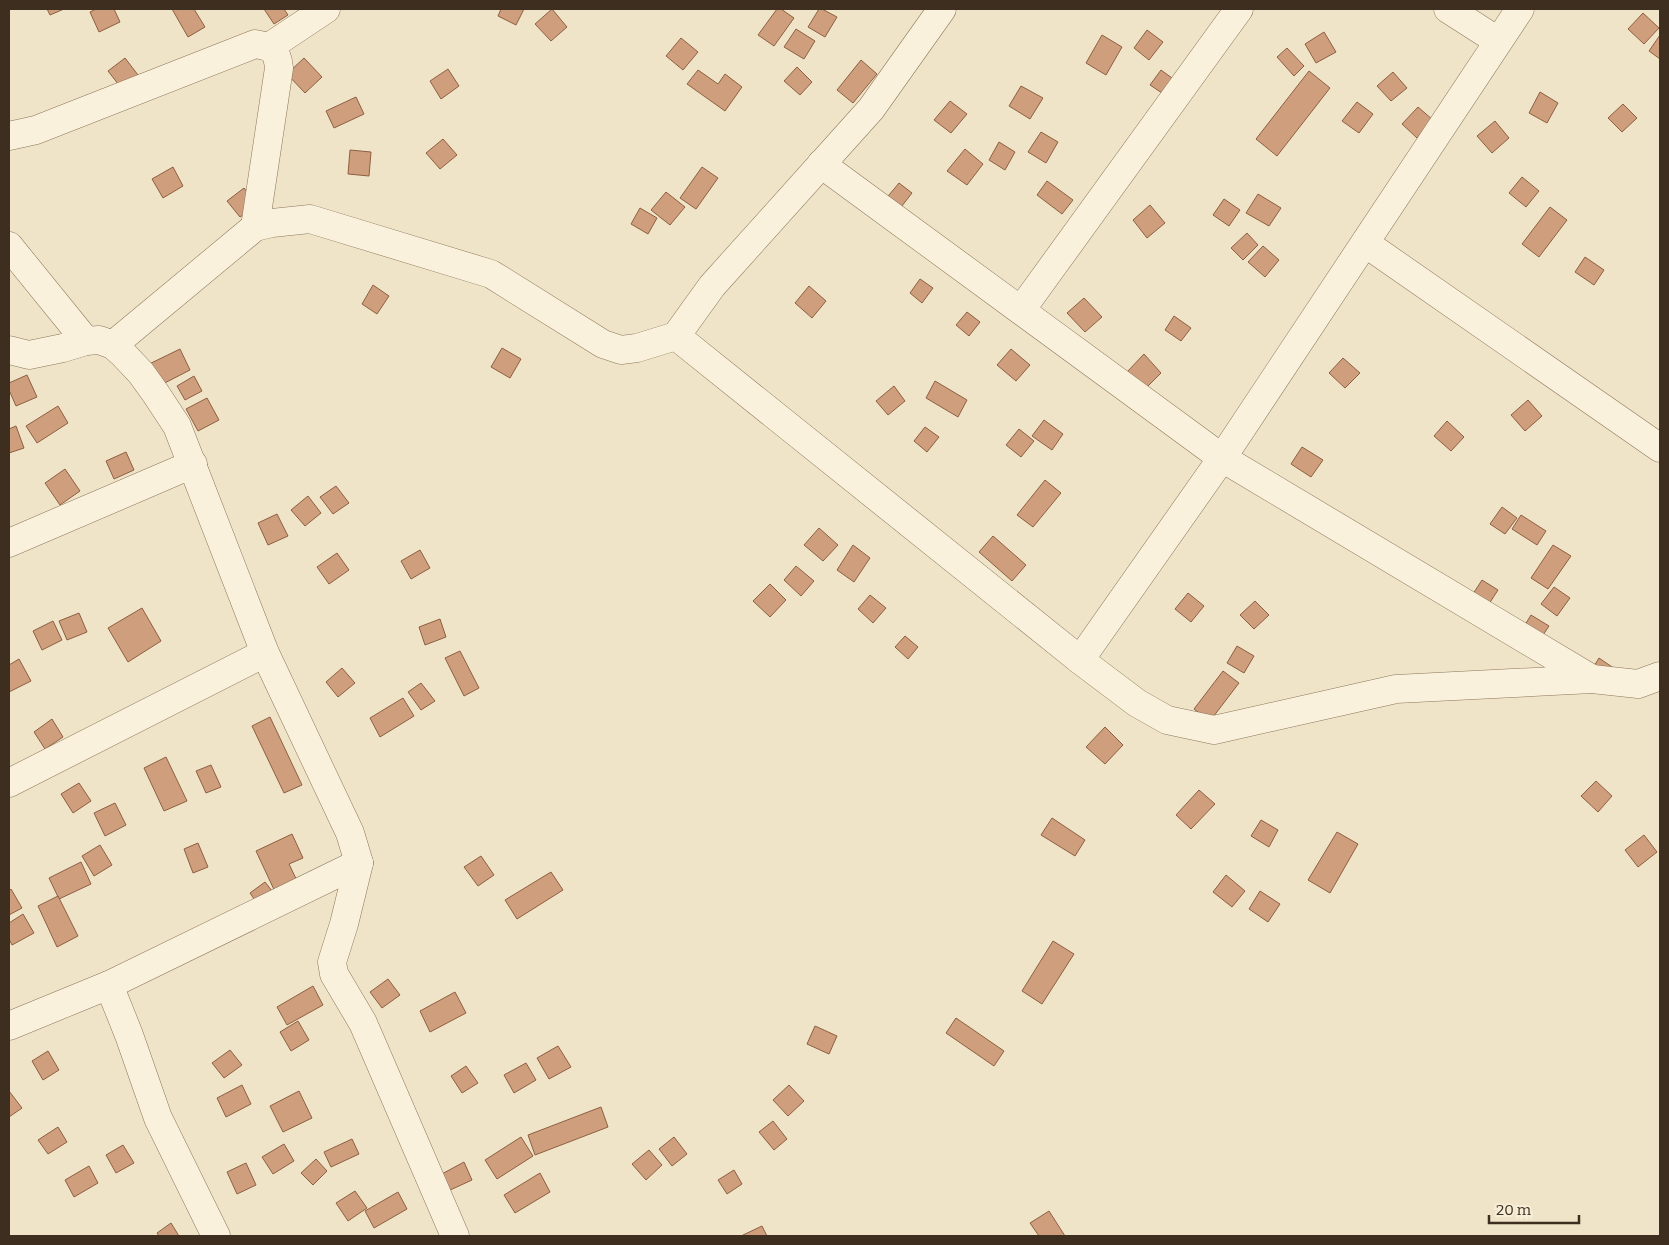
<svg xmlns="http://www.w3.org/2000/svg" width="1669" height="1245" font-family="Bitter,serif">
	<rect width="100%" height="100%" fill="#f0e4c8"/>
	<!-- building -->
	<g fill="#cf9f7d" stroke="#8d5f41">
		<path d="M47 9H64L50 15Z"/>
		<path d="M96 9H114L120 22 99 32 90 12Z"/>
		<path d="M172 9H194L205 27 188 37Z"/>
		<path d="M264 9H284L288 15 274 24Z"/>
		<path d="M501 9H524L516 25 498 16Z"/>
		<path d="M552 9 567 27 551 41 535 24Z"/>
		<path d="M777 9H781L794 18 774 46 758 35Z"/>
		<path d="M819 9H822L837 17 825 37 808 27Z"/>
		<path d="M1643 13 1659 28 1644 44 1628 29Z"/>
		<path d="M796 29 815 41 804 59 784 47Z"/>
		<path d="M1147 30 1163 42 1149 60 1134 48Z"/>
		<path d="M1324 32 1336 52 1316 63 1305 44Z"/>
		<path d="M1102 35 1122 47 1106 75 1086 63Z"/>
		<path d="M1660 35V59L1649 51Z"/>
		<path d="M681 38 698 52 683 70 666 56Z"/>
		<path d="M1287 48 1304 66 1294 76 1277 57Z"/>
		<path d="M125 58 138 75 122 89 108 71Z"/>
		<path d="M304 58 322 77 305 93 287 74Z"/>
		<path d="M861 60 877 74 853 103 837 90Z"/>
		<path d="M797 67 812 82 800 95 784 81Z"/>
		<path d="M448 69 459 86 441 99 430 81Z"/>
		<path d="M698 70 718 84 725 74 742 87 725 111 687 84Z"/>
		<path d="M1161 70 1176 81 1165 95 1150 85Z"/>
		<path d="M1309 71 1330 88 1277 156 1256 139Z"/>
		<path d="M1393 72 1407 88 1391 101 1377 86Z"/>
		<path d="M1021 86 1043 98 1030 119 1009 106Z"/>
		<path d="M1540 92 1558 103 1547 123 1529 113Z"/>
		<path d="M356 97 364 114 334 128 326 111Z"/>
		<path d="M950 101 967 114 951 133 934 120Z"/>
		<path d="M1357 102 1373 114 1359 133 1342 121Z"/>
		<path d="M1623 104 1637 118 1622 132 1608 118Z"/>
		<path d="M1418 107 1433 120 1417 138 1402 124Z"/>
		<path d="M1495 121 1509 138 1492 153 1477 136Z"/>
		<path d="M1041 132 1058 142 1046 163 1028 152Z"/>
		<path d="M443 139 457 155 440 169 426 153Z"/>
		<path d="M999 142 1015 152 1005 170 989 160Z"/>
		<path d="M965 149 983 164 967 185 947 171Z"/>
		<path d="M350 150 371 152 369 176 348 174Z"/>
		<path d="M173 167 183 186 163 198 152 179Z"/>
		<path d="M702 167 718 178 696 209 680 198Z"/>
		<path d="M1522 177 1539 191 1526 207 1509 193Z"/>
		<path d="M1047 181 1073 200 1062 214 1037 195Z"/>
		<path d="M899 183 912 193 898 211 884 201Z"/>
		<path d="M244 188 257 205 240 217 227 201Z"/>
		<path d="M666 192 685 207 670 225 651 210Z"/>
		<path d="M1258 194 1281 208 1269 226 1246 213Z"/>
		<path d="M1224 199 1240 210 1229 226 1213 215Z"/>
		<path d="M1150 205 1165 223 1147 238 1133 220Z"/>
		<path d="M1550 207 1567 220 1539 257 1522 244Z"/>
		<path d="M640 208 657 218 648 234 631 224Z"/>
		<path d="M1247 233 1258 245 1243 260 1231 248Z"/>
		<path d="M1263 246 1279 260 1265 277 1248 262Z"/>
		<path d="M1585 257 1604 270 1594 285 1575 272Z"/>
		<path d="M920 279 933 288 922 303 910 293Z"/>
		<path d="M373 285 389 296 377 314 362 304Z"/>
		<path d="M809 286 826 301 812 318 795 303Z"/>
		<path d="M1084 298 1102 317 1085 332 1067 313Z"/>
		<path d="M967 312 980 322 969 336 956 325Z"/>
		<path d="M1174 316 1191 328 1181 341 1165 330Z"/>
		<path d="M502 348 521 359 510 378 491 367Z"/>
		<path d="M180 349 190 370 153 389 143 367Z"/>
		<path d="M1011 349 1030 365 1016 381 997 365Z"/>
		<path d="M1144 354 1161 373 1144 390 1127 372Z"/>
		<path d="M1343 358 1360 373 1345 388 1329 373Z"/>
		<path d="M27 375 37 397 16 406 9 390V383Z"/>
		<path d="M194 376 202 391 185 400 177 386Z"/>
		<path d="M935 381 967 400 958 417 926 398Z"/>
		<path d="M894 386 905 401 888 415 876 401Z"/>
		<path d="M207 398 219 420 198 431 186 409Z"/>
		<path d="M1528 400 1542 416 1525 431 1511 415Z"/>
		<path d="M58 406 68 423 37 443 26 426Z"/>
		<path d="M1044 420 1063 434 1052 450 1032 436Z"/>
		<path d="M1447 421 1464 437 1451 451 1434 436Z"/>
		<path d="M16 426 24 448 9 453V429Z"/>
		<path d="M925 427 939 437 927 452 914 441Z"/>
		<path d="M1019 429 1034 441 1021 457 1006 445Z"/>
		<path d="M1302 447 1323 460 1311 477 1291 464Z"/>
		<path d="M126 452 134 470 114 479 106 461Z"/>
		<path d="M65 469 80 491 60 505 45 483Z"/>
		<path d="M1045 480 1061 493 1033 527 1017 515Z"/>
		<path d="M336 486 349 503 333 514 320 497Z"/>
		<path d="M308 496 321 513 305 526 291 510Z"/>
		<path d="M1502 507 1517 518 1505 534 1490 524Z"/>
		<path d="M277 514 288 536 268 545 258 523Z"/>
		<path d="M1521 515 1546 531 1537 545 1512 529Z"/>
		<path d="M819 528 838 545 823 561 804 545Z"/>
		<path d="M993 536 1026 565 1012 581 979 552Z"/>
		<path d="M853 545 870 558 854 582 837 570Z"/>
		<path d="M1553 545 1571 556 1548 589 1531 578Z"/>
		<path d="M420 550 430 568 411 579 401 561Z"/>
		<path d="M337 553 349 570 329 584 317 567Z"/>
		<path d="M796 566 814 581 801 596 784 580Z"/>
		<path d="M1482 580 1498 590 1487 607 1471 597Z"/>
		<path d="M770 584 786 600 770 617 753 601Z"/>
		<path d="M1554 587 1570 598 1557 616 1541 604Z"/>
		<path d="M1188 593 1204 606 1191 622 1175 609Z"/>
		<path d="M870 595 886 608 873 623 858 609Z"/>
		<path d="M1255 601 1269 615 1254 629 1240 615Z"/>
		<path d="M142 608 161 641 128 662 108 628Z"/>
		<path d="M79 613 87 632 67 640 59 621Z"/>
		<path d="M1531 615 1549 626 1537 644 1520 633Z"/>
		<path d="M440 619 446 637 425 645 419 627Z"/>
		<path d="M53 621 62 640 42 650 33 631Z"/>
		<path d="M905 636 918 647 908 659 895 647Z"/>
		<path d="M1237 646 1254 656 1244 673 1227 663Z"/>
		<path d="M460 651 479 688 464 696 445 658Z"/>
		<path d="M1599 658 1615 669 1588 676Z"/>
		<path d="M19 659 31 681 9 692V665Z"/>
		<path d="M342 668 355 683 338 697 326 682Z"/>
		<path d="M1223 671 1239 683 1210 721 1194 709Z"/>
		<path d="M421 683 435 701 421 710 408 692Z"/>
		<path d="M403 698 414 716 380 737 370 718Z"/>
		<path d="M270 717 302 785 284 793 252 726Z"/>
		<path d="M52 719 63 737 45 749 34 732Z"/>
		<path d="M1105 727 1123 745 1105 764 1086 747Z"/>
		<path d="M166 757 187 801 164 811 144 768Z"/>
		<path d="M211 765 221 787 206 793 196 771Z"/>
		<path d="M1596 781 1612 796 1598 812 1581 796Z"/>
		<path d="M79 783 91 801 73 813 61 794Z"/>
		<path d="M1199 790 1215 804 1191 829 1176 815Z"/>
		<path d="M115 803 126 825 105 836 94 813Z"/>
		<path d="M1052 818 1085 840 1075 856 1041 835Z"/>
		<path d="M1261 820 1278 830 1269 847 1251 836Z"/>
		<path d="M1337 832 1358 844 1330 893 1308 880Z"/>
		<path d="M292 834 303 858 289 864 299 885 277 896 256 851Z"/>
		<path d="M1644 835 1657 852 1638 867 1625 850Z"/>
		<path d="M198 843 208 867 193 873 184 849Z"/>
		<path d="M100 845 112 865 94 876 82 856Z"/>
		<path d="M481 856 494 875 478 886 464 867Z"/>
		<path d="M81 862 91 884 59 899 49 878Z"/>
		<path d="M551 872 563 890 517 919 505 900Z"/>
		<path d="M1226 875 1245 891 1232 907 1213 892Z"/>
		<path d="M265 882 276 896 260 908 250 893Z"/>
		<path d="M11 889 22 908 9 915V891Z"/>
		<path d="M1260 891 1280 904 1268 922 1249 909Z"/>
		<path d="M58 896 78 936 57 947 38 906Z"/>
		<path d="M23 914 34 933 12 945 9 939V923Z"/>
		<path d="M1053 941 1074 954 1042 1004 1022 991Z"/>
		<path d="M388 979 400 995 382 1008 370 992Z"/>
		<path d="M313 986 323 1005 287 1025 277 1007Z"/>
		<path d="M455 992 466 1013 430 1032 420 1011Z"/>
		<path d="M956 1018 1004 1051 994 1066 946 1033Z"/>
		<path d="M298 1021 309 1040 291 1051 280 1032Z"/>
		<path d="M815 1026 837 1036 829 1054 807 1044Z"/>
		<path d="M558 1046 571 1067 549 1079 537 1058Z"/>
		<path d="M230 1050 242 1065 224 1078 212 1063Z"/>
		<path d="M48 1051 59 1070 43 1080 32 1061Z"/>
		<path d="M526 1063 536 1080 514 1093 504 1075Z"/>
		<path d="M466 1066 478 1083 462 1093 451 1076Z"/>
		<path d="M242 1085 251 1104 226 1117 217 1098Z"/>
		<path d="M789 1085 804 1101 788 1116 773 1100Z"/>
		<path d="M9 1091 22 1108 9 1117Z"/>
		<path d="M299 1091 312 1118 283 1132 270 1106Z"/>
		<path d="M601 1107 608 1127 535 1155 528 1135Z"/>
		<path d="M773 1121 787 1139 774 1150 759 1132Z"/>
		<path d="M58 1127 67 1142 48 1154 38 1140Z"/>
		<path d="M521 1137 533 1156 497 1179 485 1160Z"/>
		<path d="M674 1137 687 1154 672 1166 659 1149Z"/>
		<path d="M352 1139 359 1154 331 1167 324 1152Z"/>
		<path d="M284 1144 294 1161 273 1174 262 1157Z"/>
		<path d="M123 1145 134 1163 116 1173 106 1155Z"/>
		<path d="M649 1150 662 1165 646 1180 632 1164Z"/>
		<path d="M316 1159 327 1171 313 1185 301 1173Z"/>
		<path d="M464 1162 472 1180 448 1191 440 1175Z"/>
		<path d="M246 1163 256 1185 237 1194 227 1172Z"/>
		<path d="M89 1166 98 1183 74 1197 65 1180Z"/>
		<path d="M734 1170 742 1184 727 1194 718 1180Z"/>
		<path d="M540 1173 550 1192 515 1213 504 1195Z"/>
		<path d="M355 1191 367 1208 348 1221 336 1203Z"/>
		<path d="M398 1192 407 1209 374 1228 365 1211Z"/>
		<path d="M1049 1211 1065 1236H1039L1030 1223Z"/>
		<path d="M171 1223 179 1236H159L157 1233Z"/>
		<path d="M762 1226 767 1236H741Z"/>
	</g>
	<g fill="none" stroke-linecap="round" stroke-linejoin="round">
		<!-- minor casing -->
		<g stroke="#8d765c" stroke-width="29">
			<g id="minor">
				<path d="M1448 9 1498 41"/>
				<path d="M269 47 326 9"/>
				<path d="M9 136 36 130 255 44C272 47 277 49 279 68L255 227"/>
				<path d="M821 164 1222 458 1592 679"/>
				<path d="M1365 243 1660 448"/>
				<path d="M9 246 86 341"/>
				<path d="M1021 310 1239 9"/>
				<path d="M676 336 1080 660 1137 703 1167 720 1214 730 1396 689 1592 679 1638 684 1660 676"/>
				<path d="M113 345 255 227 272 223 310 219 491 274 603 344 621 350 637 348 676 336 712 286 871 109 942 9"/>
				<path d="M9 350 29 355 63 348 86 341 99 340 113 345 123 354 141 373 156 394 177 426 265 653 350 833 359 863 344 924 332 962 334 974 363 1023 455 1236"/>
				<path d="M9 543 193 464"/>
				<path d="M1080 660 1222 458 1520 9"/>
				<path d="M9 783 265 653"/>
				<path d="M109 985 359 863"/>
				<path d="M9 1026 109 985 129 1035 158 1118 216 1236"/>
			</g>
		</g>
		<!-- minor -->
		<use href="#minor" stroke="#faf1dc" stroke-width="28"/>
	</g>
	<!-- border -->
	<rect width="1669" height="1245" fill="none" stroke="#3d2e20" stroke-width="20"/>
	<!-- scale -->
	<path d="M1489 1215v8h90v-8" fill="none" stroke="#3d2e20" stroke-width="2.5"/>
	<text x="1496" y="1215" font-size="15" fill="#3d2e20" stroke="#f7eed8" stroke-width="4" paint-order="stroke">20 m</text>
</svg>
